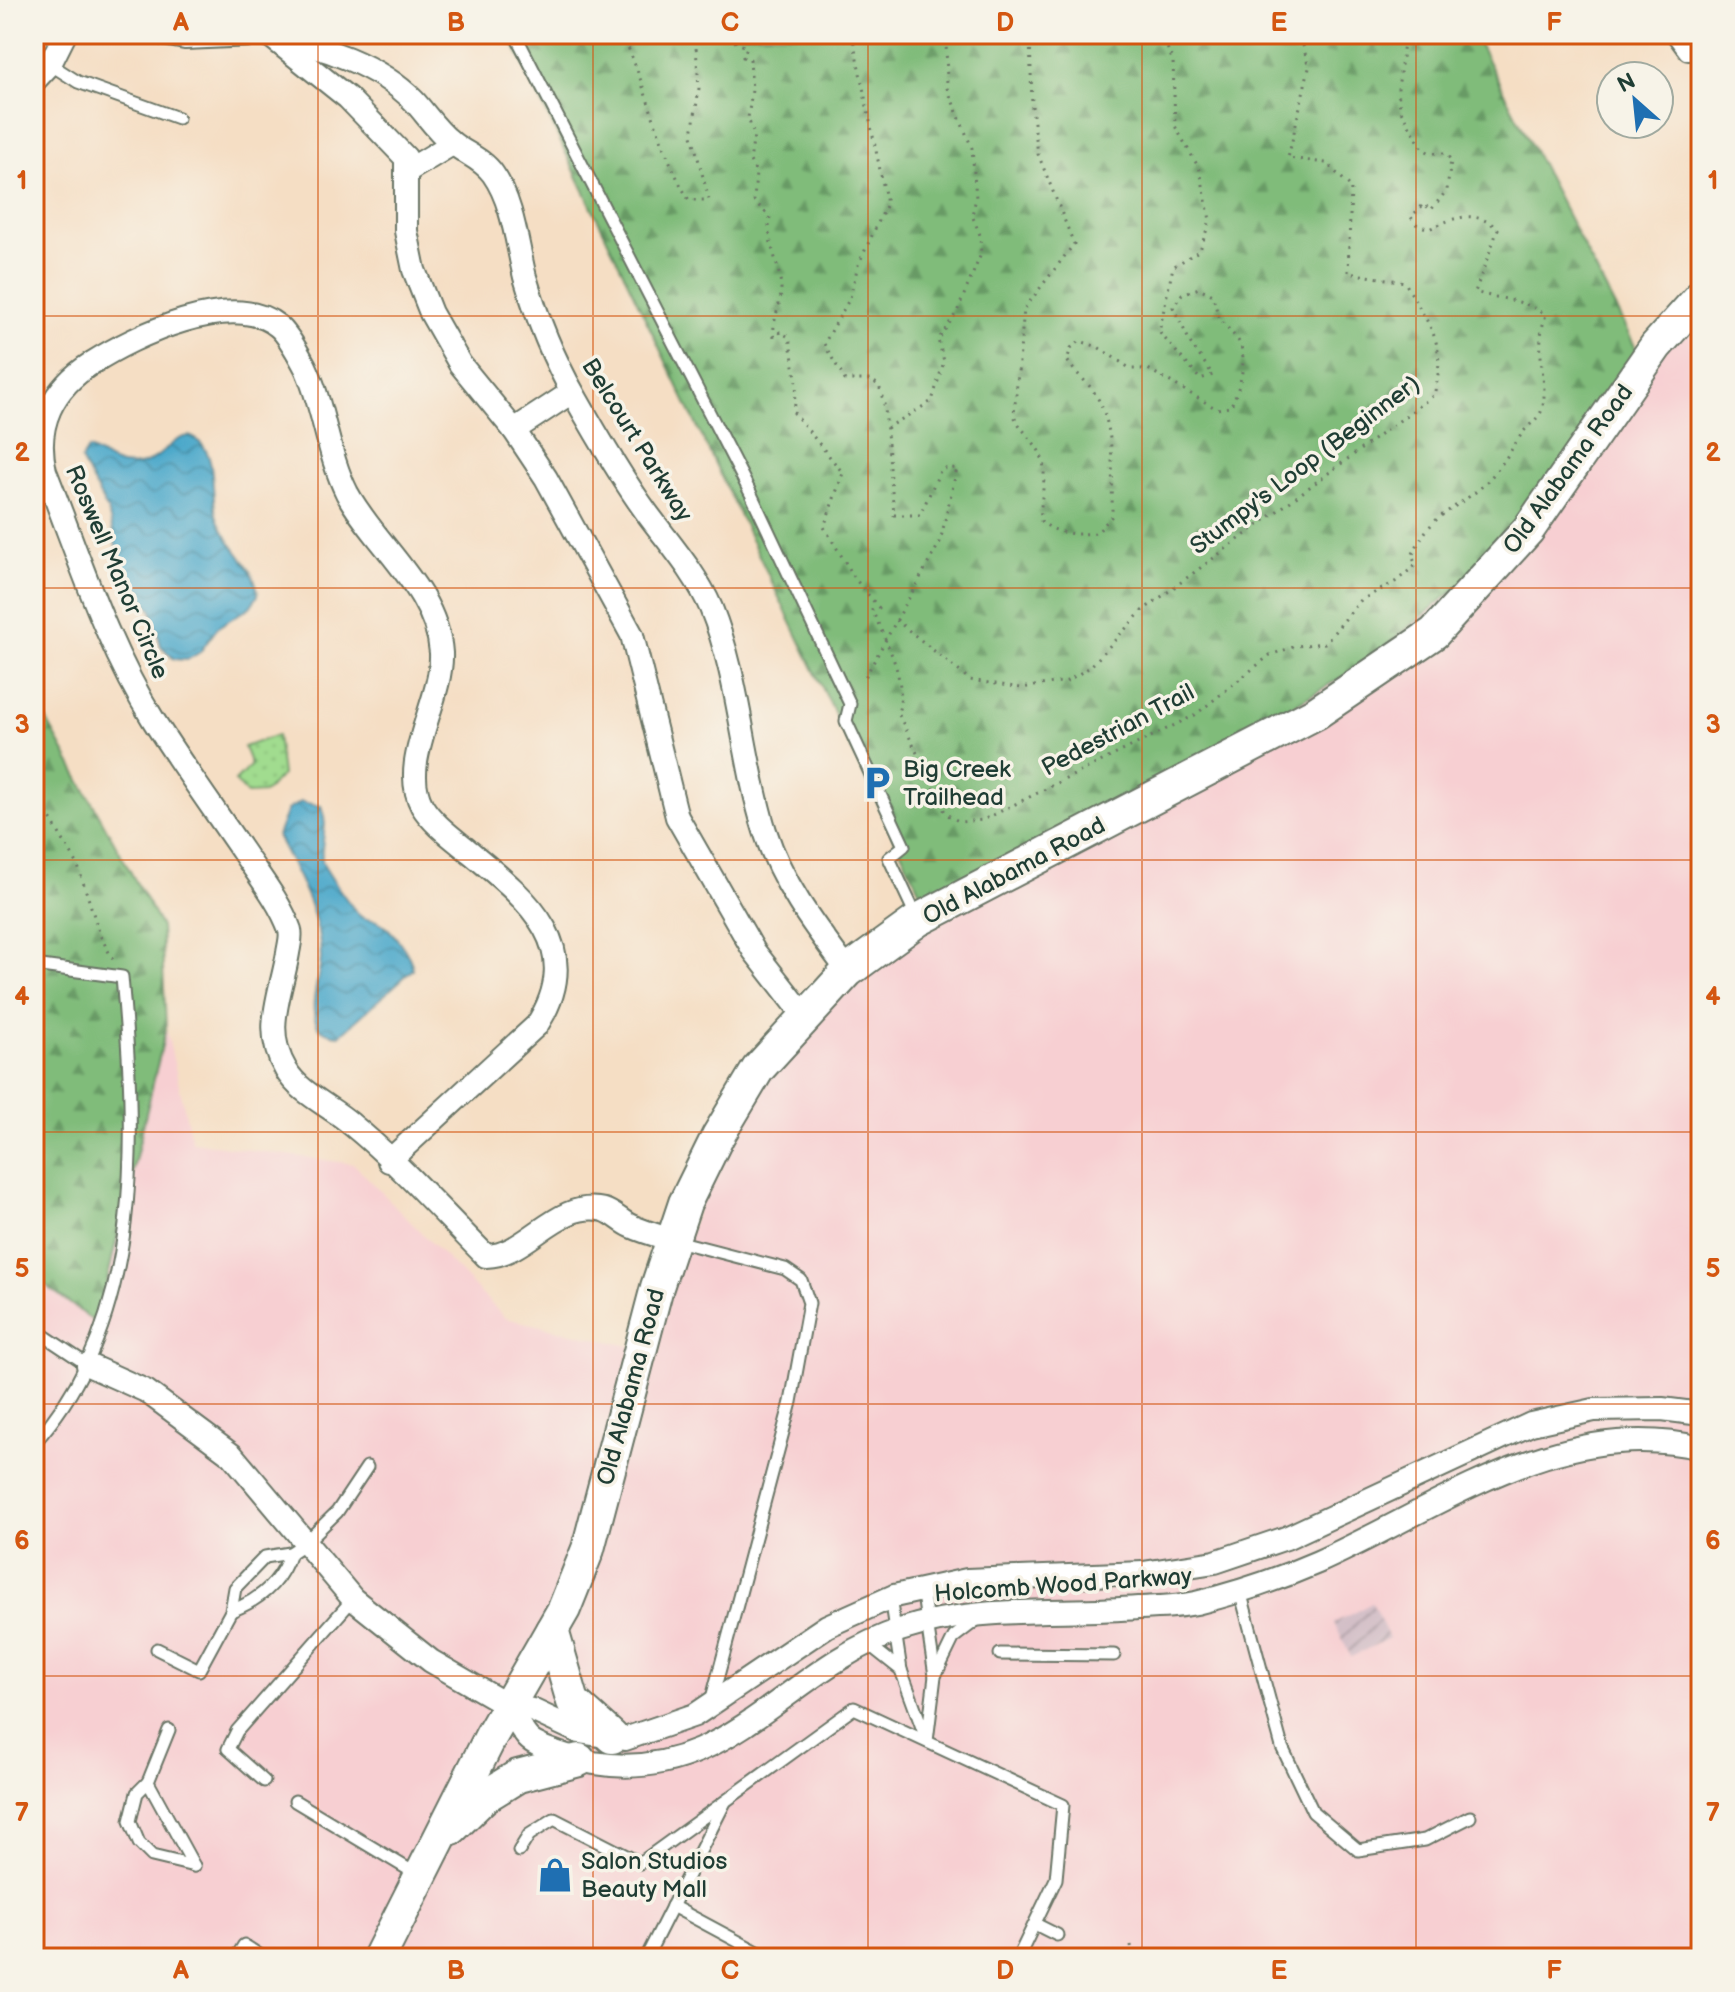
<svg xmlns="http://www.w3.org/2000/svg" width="1735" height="1992" font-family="'Balsamiq Sans',sans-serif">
	<defs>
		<pattern id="industrial-furrows" width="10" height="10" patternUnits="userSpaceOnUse" patternTransform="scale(2)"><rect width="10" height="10" fill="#d2bdc6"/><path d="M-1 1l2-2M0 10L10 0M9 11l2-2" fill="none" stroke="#aa9ba2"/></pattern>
		<pattern id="forest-firs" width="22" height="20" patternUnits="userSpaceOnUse" patternTransform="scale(2)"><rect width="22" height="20" fill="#80bc7a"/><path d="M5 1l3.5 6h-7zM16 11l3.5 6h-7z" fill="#689a65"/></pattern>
		<pattern id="park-dots" width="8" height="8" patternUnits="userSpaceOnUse" patternTransform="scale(2)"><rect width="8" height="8" fill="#a1dc8f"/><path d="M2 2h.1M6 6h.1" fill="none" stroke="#8abe7c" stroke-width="1.8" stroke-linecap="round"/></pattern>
		<pattern id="water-waves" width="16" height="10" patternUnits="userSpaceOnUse" patternTransform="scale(2)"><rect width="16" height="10" fill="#4ba8ca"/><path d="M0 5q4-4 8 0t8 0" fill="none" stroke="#3e8aa5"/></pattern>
	</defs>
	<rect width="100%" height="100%" fill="#f7f3e8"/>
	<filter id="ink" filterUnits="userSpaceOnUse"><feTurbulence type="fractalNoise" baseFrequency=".0125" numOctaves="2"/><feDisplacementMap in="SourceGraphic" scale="16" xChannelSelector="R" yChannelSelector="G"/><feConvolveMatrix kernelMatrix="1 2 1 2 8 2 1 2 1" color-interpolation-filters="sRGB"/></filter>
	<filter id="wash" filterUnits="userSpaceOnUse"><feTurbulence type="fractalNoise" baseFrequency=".006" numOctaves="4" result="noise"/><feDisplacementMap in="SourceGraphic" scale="32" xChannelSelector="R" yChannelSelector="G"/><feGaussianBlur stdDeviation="1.8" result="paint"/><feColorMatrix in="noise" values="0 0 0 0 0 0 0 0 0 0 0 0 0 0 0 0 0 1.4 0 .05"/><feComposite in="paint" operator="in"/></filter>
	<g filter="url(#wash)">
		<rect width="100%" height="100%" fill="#f5dec4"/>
		<!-- built -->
		<path fill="#f7cfd2" d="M1701 294V1958H34V723L159 1058 166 1028 192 1142 354 1164 505 1318 648 1350 744 1079 827 968 933 899 1168 779 1361 666Z"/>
		<!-- industrial -->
		<path fill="url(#industrial-furrows)" d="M1372 1603 1389 1638 1351 1657 1334 1623Z"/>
		<!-- forest -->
		<g fill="url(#forest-firs)" stroke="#507c57" stroke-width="2">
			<path d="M509 34H1474L1640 356 1500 553 1361 666 1168 779 926 904Z"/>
			<path d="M34 697 161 927 166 1028 97 1324 34 1276Z"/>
		</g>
		<!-- park -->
		<path fill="url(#park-dots)" stroke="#608c62" stroke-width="2" d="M277 735 282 775 264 793 247 794 235 781 251 765 244 747Z"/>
		<!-- water -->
		<g fill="url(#water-waves)" stroke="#35727f" stroke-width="2">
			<path d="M189 436C219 446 210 489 216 514 224 545 256 564 258 595L250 607 218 627 200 652 187 660 174 659 161 646 152 611 120 563 108 511 81 460 88 449C100 453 109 463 122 465 159 471 166 438 189 436Z"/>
			<path d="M301 802 321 806C330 826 320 840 322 860 322 867 353 909 360 916 364 920 371 919 377 921 391 927 411 955 413 969L340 1035C332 1034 323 1033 318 1026 307 1006 320 979 321 958 321 915 296 873 277 836L287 810Z"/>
		</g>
	</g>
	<g filter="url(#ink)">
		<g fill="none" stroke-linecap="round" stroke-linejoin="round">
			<!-- lane casing -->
			<g stroke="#6a7566" stroke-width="15">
				<g id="lane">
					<path d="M515 34 751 494 850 704 846 721 904 846 889 858 918 920"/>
					<path d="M34 54 78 82 178 118"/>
					<path d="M34 965 122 977C136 1132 146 1320 34 1443"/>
					<path d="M677 1241 785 1269 801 1280 809 1303 791 1402 711 1702"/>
					<path d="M34 1329 88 1365"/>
					<path d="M922 1588 935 1676"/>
					<path d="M1240 1591 1282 1747 1313 1812 1358 1850 1425 1840 1470 1817"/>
					<path d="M890 1597 901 1670"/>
					<path d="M231 1611C260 1600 281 1582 290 1553"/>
					<path d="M867 1643 901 1670 927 1741 935 1676 954 1637 979 1618"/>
					<path d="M157 1649 199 1670 231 1611 235 1588 265 1557 290 1553 305 1543 337 1512 367 1467"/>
					<path d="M1000 1654 1114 1655"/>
					<path d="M169 1730 148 1782 137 1793 130 1821 139 1843 152 1856 194 1866"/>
					<path d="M264 1781 228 1749 237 1731 353 1599"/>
					<path d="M148 1782 194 1866"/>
					<path d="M295 1801 418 1875"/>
					<path d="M519 1851 529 1835 554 1819 640 1863 854 1708 1063 1805 1056 1879 1018 1958"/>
					<path d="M672 1906 769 1958"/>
					<path d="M1035 1924 1057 1935"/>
					<path d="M236 1958 244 1945 264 1958"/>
					<path d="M646 1958 725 1802"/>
				</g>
			</g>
			<!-- street casing -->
			<g stroke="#6a7566" stroke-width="26">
				<g id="street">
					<path d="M164 34 185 38 273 34"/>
					<path d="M1678 34 1689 49"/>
					<path d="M272 37C320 45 379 65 414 101 426 114 436 130 450 141 463 153 482 158 493 174 513 202 517 245 525 277 537 318 553 358 574 395 596 434 620 476 647 513 669 543 696 573 711 608 740 679 742 758 765 831 782 884 815 927 848 971"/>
					<path d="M273 38 348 98 406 158V231L414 270 431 313 460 364 514 430 546 478 632 635 677 817 754 951 804 1015"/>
					<path d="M34 81 50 64 65 34"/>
					<path d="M409 170 452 144"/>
					<path d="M514 430 572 392"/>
					<path d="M389 1161 537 1025C587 947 528 900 470 852 453 838 433 824 422 806 398 762 443 701 441 653 437 590 375 545 347 493 327 453 324 406 305 366 299 355 288 334 278 326 232 289 134 336 92 363 53 388 34 425 45 471 78 554 106 645 154 721 182 765 213 808 243 852 259 876 280 902 290 930 292 937 289 946 288 953 281 995 262 1030 286 1070 299 1093 332 1107 351 1124 399 1163 442 1212 486 1256 529 1255 556 1199 604 1210 614 1213 622 1222 631 1226 644 1232 659 1236 672 1240"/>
					<path d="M88 1365 146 1391 232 1455 353 1599 431 1661 507 1705 532 1710 579 1732 625 1739 695 1715 827 1626 894 1596 967 1580 1143 1573 1215 1562 1286 1538 1531 1424 1594 1410 1662 1409 1701 1414"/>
					<path d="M507 1705C514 1716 520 1729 528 1738 538 1749 579 1760 594 1763 727 1785 785 1668 900 1630 975 1605 1059 1614 1138 1608 1157 1607 1177 1607 1196 1603 1237 1593 1279 1579 1318 1562 1439 1508 1561 1414 1701 1448"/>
				</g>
			</g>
			<!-- secondary casing -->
			<g stroke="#6a7566" stroke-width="36">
				<g id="secondary">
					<path d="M552 1630 573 1702 612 1737"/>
					<path d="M452 1828 484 1797 518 1776 579 1760"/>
					<path d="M379 1958 491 1736 564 1609 588 1549 657 1287 685 1203 718 1136 758 1069 848 971 918 920 1316 713 1434 633 1528 530 1656 346 1701 296"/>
				</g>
			</g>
			<!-- path -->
			<g stroke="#6a7566" stroke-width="3" stroke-dasharray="2 6" stroke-linecap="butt">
				<path d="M622 34C648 89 658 148 689 200H709L692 135 699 88 695 34"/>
				<path d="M731 34 736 43 747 47 743 57 750 59 752 90 748 118 754 135 750 161 756 172 754 201 770 217C765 243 782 266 781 293 780 308 772 320 774 337L780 332 789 337 797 383 794 413 843 473 824 527 856 580 879 608 872 610C885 640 908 679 898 713L946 814 960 822 983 820 1195 715 1270 655 1296 646 1325 643 1361 600 1395 582 1416 565 1412 556C1429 519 1439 518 1470 496 1493 480 1506 458 1521 435 1526 427 1537 420 1541 412 1551 388 1532 350 1546 315 1523 298 1500 300 1475 292L1498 229C1475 209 1455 217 1429 229L1416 224 1411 217 1424 204 1431 210 1447 190 1451 160 1445 153H1430L1423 149 1400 109 1398 89 1405 34"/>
				<path d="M852 34 887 204 858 265 850 298 824 344 845 380H870L879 385 885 408 894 515H920L941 469 957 468 940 542 864 679"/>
				<path d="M1030 34 1032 107 1038 154 1074 244 1024 309 1014 415C1020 431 1037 442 1042 458 1048 478 1039 500 1041 521 1057 535 1076 535 1097 533L1112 516C1112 477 1117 421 1091 388 1083 378 1074 372 1067 360L1071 348 1080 341 1098 347 1131 369H1148L1217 409 1230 407C1239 392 1250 355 1237 339 1221 319 1219 323 1213 295L1199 288 1182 294 1173 307 1191 344 1213 375 1200 379 1159 332 1173 267 1200 250 1210 220 1200 170 1175 126 1173 61 1161 34"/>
				<path d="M887 428 932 401 944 361 938 340 957 312 981 254 980 235 972 215 976 198 972 148 947 88 946 34"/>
				<path d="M896 620 970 680 1021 688 1067 681 1090 667 1142 611 1434 395C1448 340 1429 328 1405 282L1348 273 1351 187 1326 163 1288 158 1309 68 1300 34"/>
				<path d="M34 792 77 863 100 935 113 960"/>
				<path d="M1131 1945 1133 1958"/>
			</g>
			<!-- lane -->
			<use href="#lane" stroke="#fff" stroke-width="11"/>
			<!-- street -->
			<use href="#street" stroke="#fff" stroke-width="22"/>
			<!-- secondary -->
			<use href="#secondary" stroke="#fff" stroke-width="32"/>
		</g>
	</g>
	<!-- grid -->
	<path fill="none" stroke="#d45610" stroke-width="2" stroke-opacity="0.55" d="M318 34V1958M593 34V1958M868 34V1958M1142 34V1958M1416 34V1958M34 316H1701M34 588H1701M34 860H1701M34 1132H1701M34 1404H1701M34 1676H1701"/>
	<!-- icons -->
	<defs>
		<g id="parking-bare" transform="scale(2.76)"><path d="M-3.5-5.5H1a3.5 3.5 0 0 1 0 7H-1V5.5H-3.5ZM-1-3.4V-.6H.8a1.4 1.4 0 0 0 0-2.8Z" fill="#1f6fb2" stroke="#f7f3e8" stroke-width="2.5" paint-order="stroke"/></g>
		<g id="shop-bare" transform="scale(2.76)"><path d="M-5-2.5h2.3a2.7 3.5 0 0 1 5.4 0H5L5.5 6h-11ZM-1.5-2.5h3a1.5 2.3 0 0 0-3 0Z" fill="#1f6fb2" stroke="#f7f3e8" stroke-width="2.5" paint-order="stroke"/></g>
	</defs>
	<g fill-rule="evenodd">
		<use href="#parking-bare" x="877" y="783"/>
		<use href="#shop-bare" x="555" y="1875"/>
	</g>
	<g text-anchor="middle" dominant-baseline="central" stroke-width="7" stroke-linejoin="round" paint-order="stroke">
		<!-- street labels -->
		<g font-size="24" fill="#1f3d34" stroke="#f7f3e8">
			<text transform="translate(637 440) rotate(58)">Belcourt Parkway</text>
			<text transform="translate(1305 465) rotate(-37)">Stumpy's Loop (Beginner)</text>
			<text transform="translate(1568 469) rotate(-54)">Old Alabama Road</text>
			<text transform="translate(117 572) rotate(67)">Roswell Manor Circle</text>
			<text transform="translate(1118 730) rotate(-28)">Pedestrian Trail</text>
			<text transform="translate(1014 871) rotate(-28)">Old Alabama Road</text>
			<text transform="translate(631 1387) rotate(-75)">Old Alabama Road</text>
			<text transform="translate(1063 1585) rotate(-4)">Holcomb Wood Parkway</text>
		</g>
		<!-- poi labels -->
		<g font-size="24" fill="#1f3d34" stroke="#f7f3e8" text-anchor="start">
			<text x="903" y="769">Big Creek<tspan x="903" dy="28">Trailhead</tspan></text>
			<text x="581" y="1861">Salon Studios<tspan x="581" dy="28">Beauty Mall</tspan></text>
		</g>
	</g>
	<!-- margin -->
	<rect width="1735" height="1992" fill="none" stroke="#f7f3e8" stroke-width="88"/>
	<!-- north arrow -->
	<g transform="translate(1635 100) rotate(333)"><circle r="38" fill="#f7f3e8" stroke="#a1aaa0" stroke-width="2"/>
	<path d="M0-6L14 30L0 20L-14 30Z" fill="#1f6fb2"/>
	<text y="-12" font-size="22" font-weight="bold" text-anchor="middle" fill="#1f3d34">N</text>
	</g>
	<rect x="44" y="44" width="1647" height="1904" fill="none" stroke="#d45610" stroke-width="3"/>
	<g font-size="26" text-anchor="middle" font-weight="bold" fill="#d45610">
		<text x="181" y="31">A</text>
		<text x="456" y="31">B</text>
		<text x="730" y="31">C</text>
		<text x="1005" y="31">D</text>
		<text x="1279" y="31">E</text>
		<text x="1554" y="31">F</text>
		<text x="22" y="189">1</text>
		<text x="1713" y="189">1</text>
		<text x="22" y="461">2</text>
		<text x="1713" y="461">2</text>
		<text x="22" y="733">3</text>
		<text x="1713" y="733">3</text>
		<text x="22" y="1005">4</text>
		<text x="1713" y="1005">4</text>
		<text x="22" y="1277">5</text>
		<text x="1713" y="1277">5</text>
		<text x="22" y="1549">6</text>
		<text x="1713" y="1549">6</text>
		<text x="22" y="1821">7</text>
		<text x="1713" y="1821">7</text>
		<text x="181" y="1979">A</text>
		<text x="456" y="1979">B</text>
		<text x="730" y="1979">C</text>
		<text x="1005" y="1979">D</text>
		<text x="1279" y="1979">E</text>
		<text x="1554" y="1979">F</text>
	</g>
</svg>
